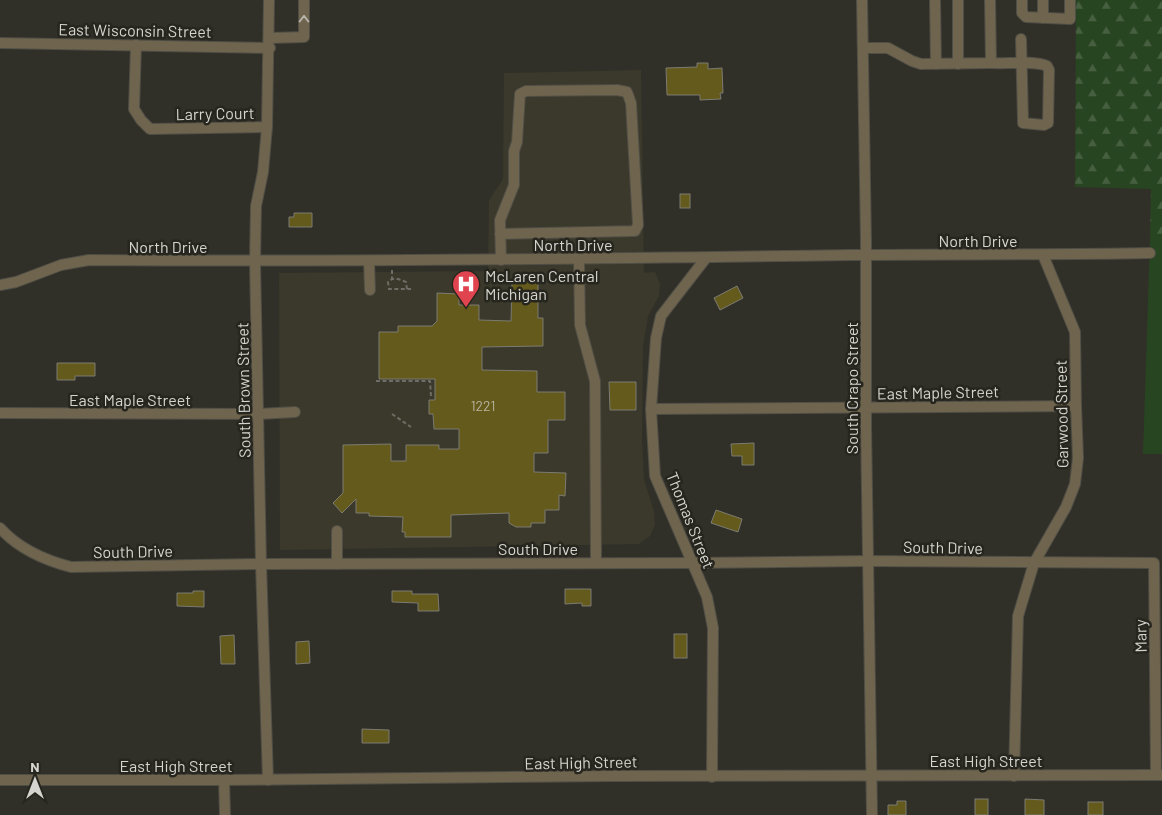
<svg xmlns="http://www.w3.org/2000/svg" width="1162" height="815" font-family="Barlow,sans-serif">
	<defs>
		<pattern id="forest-firs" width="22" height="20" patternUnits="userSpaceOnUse" patternTransform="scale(1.25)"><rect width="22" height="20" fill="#284521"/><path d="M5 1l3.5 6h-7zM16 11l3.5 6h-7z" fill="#465f40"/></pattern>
	</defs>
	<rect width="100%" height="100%" fill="#313028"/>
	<!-- built -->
	<path fill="#3b392b" d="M641 70 644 273 655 272 660 284 659 296 648 316 643 347 642 440 644 480 654 511 655 525 650 536 639 544 280 550 279 273 488 271 489 200 503 179 504 73Z"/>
	<!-- grass -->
	<path fill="#284521" d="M1150 240H1162V454H1143Z"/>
	<!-- forest -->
	<path fill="url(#forest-firs)" d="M1076 0H1162V240H1150L1151 189 1075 187Z"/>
	<!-- building -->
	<g fill="#645a1b" stroke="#7c7b72">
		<path d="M697 63H708V69L722 68 723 93H720L721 99 700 100V95H667L666 68 697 67Z"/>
		<rect x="680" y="194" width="10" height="14"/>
		<path d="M294 213H312V227H289V217H294Z"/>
		<path d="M518 277H532V283H538V318H543V346L482 347V370L537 371V392H565V420H548V453H534V472L566 473 565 496 559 495V510H545V523H531V527H516L509 523V513L451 515V537H405V532H402L403 517 369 516V513H356V499L342 513 333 503 343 493V445L391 444V461H406V445H439V449H459V429H434L433 414H429V400H435V379H379V332H398V326H432L437 321V293L459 294V305H479V320L511 321 512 283H518Z"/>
		<path d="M737 286 743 298 720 310 714 298Z"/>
		<path d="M57 363H95V376H75V380H57Z"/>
		<path d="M609 382H636V410H610Z"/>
		<path d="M754 443V465H742V456H732L731 444Z"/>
		<path d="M716 510 742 519 738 532 711 523Z"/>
		<path d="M565 589H591V606H582V603L565 604Z"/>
		<path d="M193 591H204V607L177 606V593H193Z"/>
		<path d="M392 591H412V594H438L439 611H418V603L392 602Z"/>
		<rect x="674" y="634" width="13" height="24"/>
		<path d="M234 635 235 664H221L220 636Z"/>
		<path d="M309 641 310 663 296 664V642Z"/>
		<path d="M362 729 389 730V743H362Z"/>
		<rect x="975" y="799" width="13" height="16"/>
		<path d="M1025 799 1044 800V815H1025Z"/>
		<path d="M897 801H906V815H888V805H897Z"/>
		<rect x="1088" y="802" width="15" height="13"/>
	</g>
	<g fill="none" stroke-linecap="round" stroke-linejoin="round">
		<!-- minor casing -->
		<g stroke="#4f4e46" stroke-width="12">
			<g id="minor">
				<path d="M862 0 866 242V427L872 815"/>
				<path d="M935 0 936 64"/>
				<path d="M1022 0V13L1026 17 1070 19V0"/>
				<path d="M1043 0V18"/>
				<path d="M270 38 304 37V0"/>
				<path d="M0 43 270 48"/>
				<path d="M136 45 134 109 141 120 150 129 267 127"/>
				<path d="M863 48H888L912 61 921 64 991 63 990 0"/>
				<path d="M991 63C1006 64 1034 60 1047 66L1049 70 1048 123 1044 125 1023 123V120L1021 39"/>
				<path d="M958 64V0"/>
				<path d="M500 234 635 231 638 225 631 103 627 92 617 90 526 91 520 94 517 142 514 151V185L500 220 501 260"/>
				<path d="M706 258 661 316 656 338 651 409 655 476 707 597 713 628 712 777"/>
				<path d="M579 259 580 325 595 381 596 563"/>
				<path d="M369 261 370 290"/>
				<path d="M0 285 16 282 61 265 89 260C343 262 597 259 851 255 951 254 1050 255 1150 253"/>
				<path d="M651 409 1076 406"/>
				<path d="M0 413 259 414 295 412"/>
				<path d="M0 528C19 549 44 560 71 567L261 564 691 563 868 561 1154 563 1156 775"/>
				<path d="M337 531V564"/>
				<path d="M1014 776 1018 616 1034 563 1066 507 1075 484 1078 458 1076 406 1075 332 1043 255"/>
				<path d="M0 780H224L611 776 1161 775"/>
				<path d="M224 780 225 815"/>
				<path d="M268 780 261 564 255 262 256 206 263 172 267 127 269 0"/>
			</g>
		</g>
		<!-- path -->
		<g stroke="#6d6c65" stroke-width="2" stroke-dasharray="4 2.5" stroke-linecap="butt">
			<path d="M392 270V279"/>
			<path d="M407 289 406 282 398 279H392L388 282 389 289H411"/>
			<path d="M376 381H430L431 396"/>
			<path d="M392 414 411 427"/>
		</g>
		<!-- minor -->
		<use href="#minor" stroke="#6f644d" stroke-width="10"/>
	</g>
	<!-- one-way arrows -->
	<defs><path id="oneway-chevron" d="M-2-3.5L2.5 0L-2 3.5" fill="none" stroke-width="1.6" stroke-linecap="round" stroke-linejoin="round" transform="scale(1.25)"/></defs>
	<use stroke="#b6b2a8" href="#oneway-chevron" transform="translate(304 19) rotate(-90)"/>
	<!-- icons -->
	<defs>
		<g id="hospital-pin" transform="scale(1.4375)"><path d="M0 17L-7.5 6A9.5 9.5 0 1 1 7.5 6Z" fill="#e0444e" stroke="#27261e"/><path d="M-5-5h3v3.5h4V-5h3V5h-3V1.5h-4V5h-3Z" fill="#fff"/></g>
	</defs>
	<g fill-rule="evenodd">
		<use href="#hospital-pin" x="466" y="284"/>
	</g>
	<g text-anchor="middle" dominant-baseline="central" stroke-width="5" stroke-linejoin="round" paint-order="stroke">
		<!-- number labels -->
		<g font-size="14" fill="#b9b6a2">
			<text x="483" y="405">1221</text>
		</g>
		<!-- street labels -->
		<g font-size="16" fill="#d5d4cf" stroke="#27261e">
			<text transform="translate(135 30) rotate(1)">East Wisconsin Street</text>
			<text transform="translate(215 113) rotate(-1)">Larry Court</text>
			<text x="978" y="240">North Drive</text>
			<text x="573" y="244">North Drive</text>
			<text x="168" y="246">North Drive</text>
			<text transform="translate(851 388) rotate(-90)">South Crapo Street</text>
			<text transform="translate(243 390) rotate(-91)">South Brown Street</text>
			<text transform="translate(938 392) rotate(-1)">East Maple Street</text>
			<text x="130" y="399">East Maple Street</text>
			<text transform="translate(1061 414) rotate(-91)">Garwood Street</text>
			<text transform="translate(691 520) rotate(68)">Thomas Street</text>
			<text transform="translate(943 547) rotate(1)">South Drive</text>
			<text x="538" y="548">South Drive</text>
			<text transform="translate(133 551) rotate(-1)">South Drive</text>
			<text transform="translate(1140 636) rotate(-91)">Mary</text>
			<text x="986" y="760">East High Street</text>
			<text transform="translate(581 762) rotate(-1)">East High Street</text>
			<text x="176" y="765">East High Street</text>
		</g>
		<!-- poi labels -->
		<g font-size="16" fill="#d5d4cf" stroke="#27261e" text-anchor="start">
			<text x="485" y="275">McLaren Central<tspan x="485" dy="18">Michigan</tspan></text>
		</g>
	</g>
	<!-- north arrow -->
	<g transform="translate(35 780)" stroke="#27261e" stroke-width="4" paint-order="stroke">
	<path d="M0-4L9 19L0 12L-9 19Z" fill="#d5d4cf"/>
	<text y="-8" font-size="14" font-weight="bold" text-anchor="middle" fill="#d5d4cf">N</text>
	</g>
</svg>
